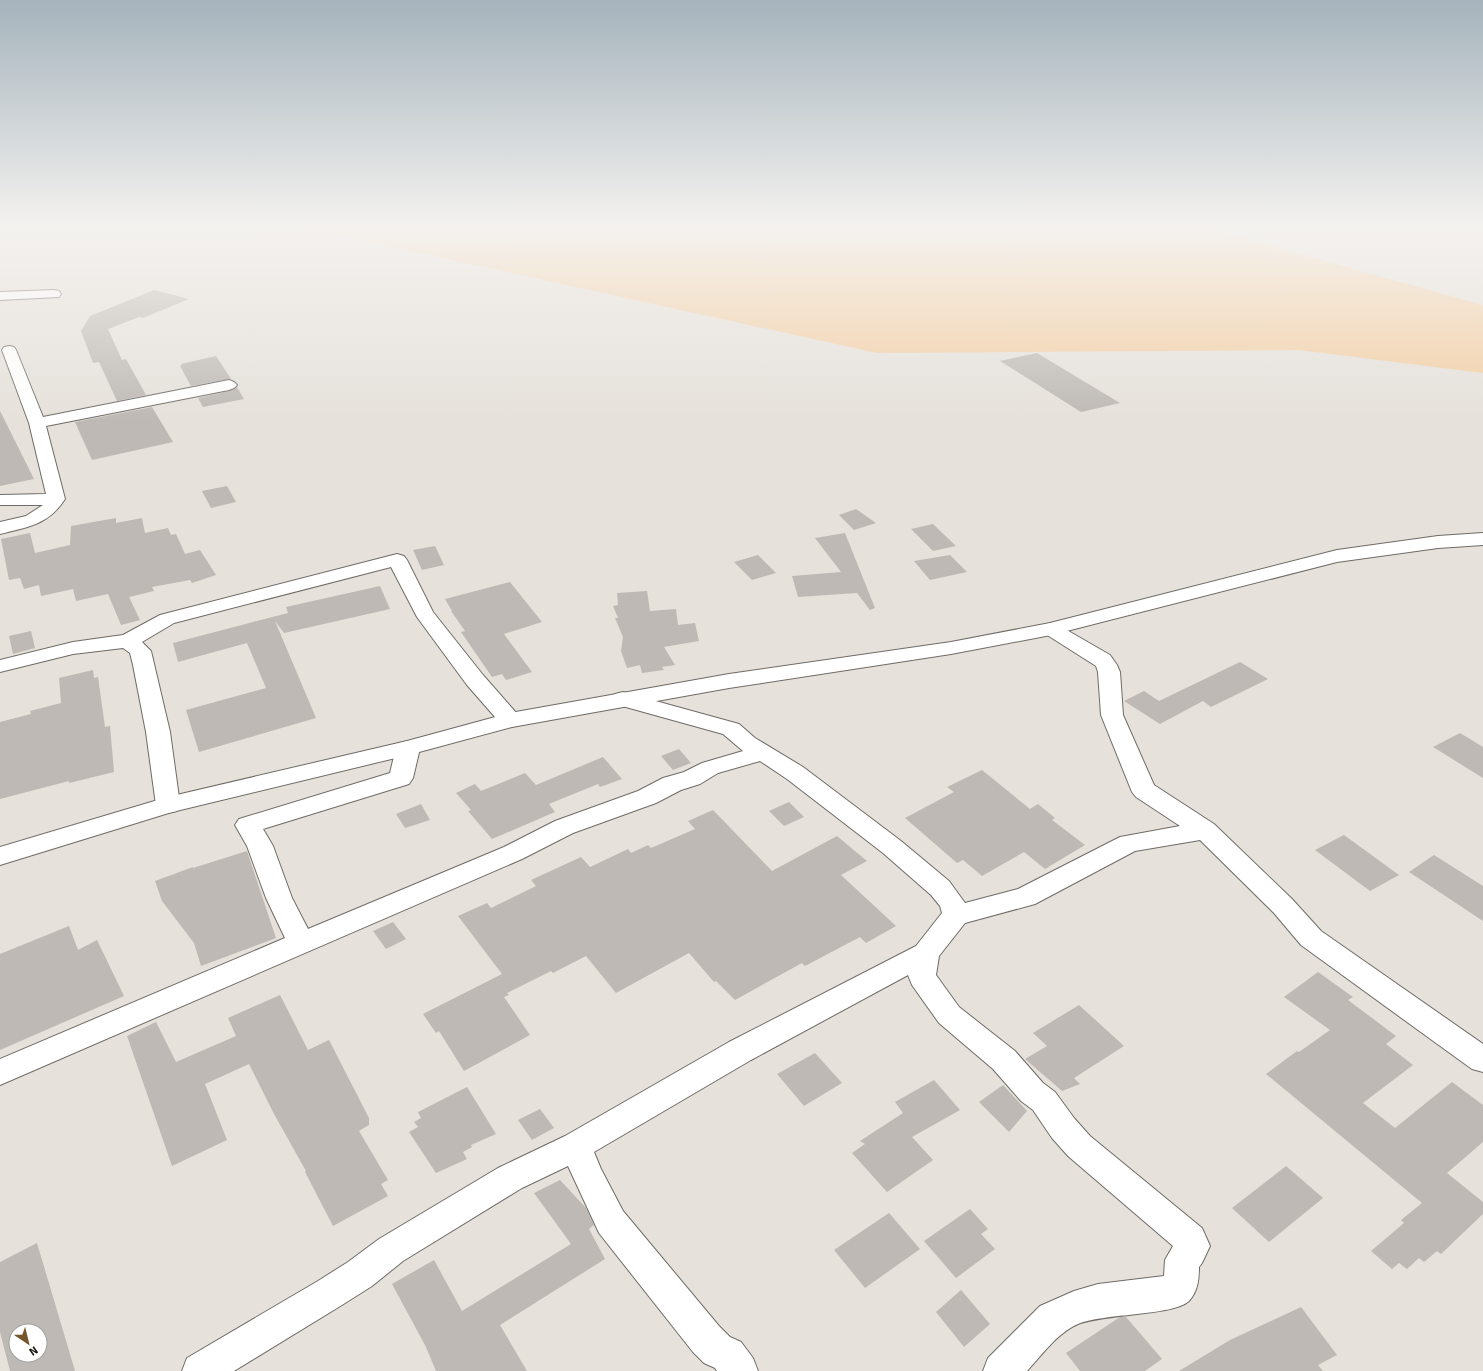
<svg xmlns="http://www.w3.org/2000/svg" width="1483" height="1371" font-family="Signika,sans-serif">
	<rect width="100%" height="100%" fill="#e6e1db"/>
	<!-- green -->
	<path fill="#f3cea3" d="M306 228H1207L1483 305V373L1299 350 877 353Z"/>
	<!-- building -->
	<g fill="#beb9b4" fill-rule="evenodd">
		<path d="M154 290 189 299 143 318 139 317 108 329 122 360 126 359 146 395 117 401 99 362 93 363 81 331 90 316Z"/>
		<path d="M1037 353 1120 403 1081 412 1000 361Z"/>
		<path d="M216 356 231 379 191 386 180 366 182 365 181 364Z"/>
		<path d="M237 387 244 399 203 407 198 398 229 391Z"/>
		<path d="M152 407 173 442 92 460 75 422Z"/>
		<path d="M0 411 34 479 0 486Z"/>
		<path d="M227 486 236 502 211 508 202 491Z"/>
		<path d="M856 509 876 523 854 530 839 515Z"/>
		<path d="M116 518V523L142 518 145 533 168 528 171 535 176 534 185 554 200 550 216 575 192 583 190 580 152 587 154 591 129 597 140 620 121 625 108 594 76 601 73 589 41 596 39 585 24 589 20 578 9 580 1 539 30 533 35 553 70 545 71 526Z"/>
		<path d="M933 524 956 546 933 551 911 529Z"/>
		<path d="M845 533 875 608 870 610 857 593 798 597 792 576 841 572 815 538Z"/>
		<path d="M435 546 444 565 422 570 413 550Z"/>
		<path d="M758 555 776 573 752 580 734 562Z"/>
		<path d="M950 555 967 572 930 580 914 561Z"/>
		<path d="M510 582 542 622 504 634 532 672 506 680 502 674 492 677 461 632 465 631 451 611H452L445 599Z"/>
		<path d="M380 586 390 609 284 633 275 621 316 718 199 752 186 710 266 688 247 643 178 662 173 643 288 613 286 607Z"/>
		<path d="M647 591 650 611 676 609 678 625 695 623 699 641 664 647 675 665 662 667 664 670 642 673 640 665 627 668 621 651 623 637 615 618H618L613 606 618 605 617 593Z"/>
		<path d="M31 631 35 648 13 654 9 636Z"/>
		<path d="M1240 662 1268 679 1211 707 1203 701 1160 724 1124 701 1144 691 1159 701Z"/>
		<path d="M93 670 94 678 98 677 105 727 110 726 114 772 69 783V781L0 799V722L31 714 30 711 61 703 59 678Z"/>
		<path d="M1460 733 1483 747V778L1433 747Z"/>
		<path d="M679 749 691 763 673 770 661 756Z"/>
		<path d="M603 757 622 779 600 787 598 784 549 804 555 812 492 839 468 811 471 810 456 793 475 784 481 791 525 773 536 785Z"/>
		<path d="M982 770 1030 809 1038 804 1055 818 1052 820 1085 845 1045 869 1024 852 982 876 963 860 957 863 905 818 954 792 947 787Z"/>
		<path d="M789 802 804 817 784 826 769 811Z"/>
		<path d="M421 804 430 820 405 828 396 814Z"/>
		<path d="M713 810 772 871 837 836 867 861 841 875 896 926 866 943 860 937 805 966 802 963 735 1000 716 981 714 982 689 953 616 993 586 956 553 973 551 971 507 993 509 995 504 997 530 1035 464 1071 439 1031 436 1033 423 1014 502 974 458 916 487 903 491 908 536 886 531 880 581 857 590 867 628 849 631 853 648 845 651 848 695 829 688 821Z"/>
		<path d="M1344 835 1399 875 1370 891 1315 850Z"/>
		<path d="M247 851 276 938 201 966 194 943 162 901 155 881 193 867V868Z"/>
		<path d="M1434 855 1483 886V921L1409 872Z"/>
		<path d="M393 922 406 939 386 949 373 931Z"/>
		<path d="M69 926 78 950 97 940 124 996 0 1050V954Z"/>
		<path d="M1318 972 1353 997 1348 1000 1396 1036 1386 1044 1413 1065 1363 1103 1395 1128 1452 1082 1483 1105V1142L1447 1173 1483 1202V1214L1441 1254 1437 1251 1424 1262 1419 1258 1407 1269 1399 1263 1392 1269 1371 1251 1404 1223 1401 1220 1422 1203 1266 1074 1297 1051 1299 1052 1330 1030 1284 997Z"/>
		<path d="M280 995 308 1050 329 1040 369 1118V1125L359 1131 388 1180 381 1184 388 1196 333 1226 305 1172 306 1171 274 1114 249 1064 205 1084 227 1140 172 1166 127 1036 156 1022 176 1062 236 1036 228 1018Z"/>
		<path d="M1079 1005 1124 1046 1074 1078 1080 1084 1062 1091 1025 1059 1047 1046 1033 1033Z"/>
		<path d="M815 1053 842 1083 804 1106 777 1074Z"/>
		<path d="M934 1080 960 1110 912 1137 933 1160 887 1192 852 1153 865 1144 860 1141 903 1113 895 1102Z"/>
		<path d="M1003 1085 1027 1111 1009 1132 979 1102Z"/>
		<path d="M467 1087 496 1134 471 1145 472 1147 463 1152 467 1159 436 1173 409 1132 418 1127 414 1122 421 1118 418 1112Z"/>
		<path d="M540 1109 554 1128 532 1140 518 1120Z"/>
		<path d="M1286 1166 1323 1198 1269 1242 1232 1208Z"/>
		<path d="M560 1180 586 1208 594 1225 589 1229 605 1259 500 1325 527 1371H436L426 1347 392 1284 434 1260 462 1311 571 1244 534 1193Z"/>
		<path d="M970 1209 988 1229 981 1234 995 1249 956 1278 924 1241Z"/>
		<path d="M889 1213 920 1249 865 1288 834 1250Z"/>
		<path d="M37 1243 75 1371H10L0 1332V1262ZM16 1331H40V1355H16Z"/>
		<path d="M961 1290 990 1324 964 1347 936 1312Z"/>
		<path d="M1301 1307 1337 1355 1318 1365 1323 1371H1179L1230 1340Z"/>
		<path d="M1120 1317H1126L1162 1359 1145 1371H1080L1066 1353Z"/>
	</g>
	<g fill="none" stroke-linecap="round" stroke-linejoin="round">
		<!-- minor casing -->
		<g stroke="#706b66" stroke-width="2">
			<g id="minor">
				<path d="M54 290 59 291 61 294 59 297 0 300V292Z"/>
				<path d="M9 346 14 347 16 350 43 417 229 380 234 382 237 385 234 388 229 390 46 426 65 499C48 525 28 527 0 534V522L26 516 43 505H0V495L46 494 29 423 2 350 4 347Z"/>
				<path d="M397 554 404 556 407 560 433 612 483 675 518 715 521 720 518 725 510 727 502 725 467 685 417 617 391 567 174 623 142 642 151 651 170 732 180 805 177 811 168 813 159 811 156 805 146 732 133 665 130 653 123 648 73 654 0 672V660L73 642 123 635 160 615Z"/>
				<path d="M1051 623 1058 625 1110 655 1117 665 1120 672 1123 715 1154 785 1214 824 1292 899 1321 931 1483 1044V1072L1472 1069 1436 1043 1301 945 1274 913 1200 840 1135 851 1035 904 965 923 939 956 936 975 959 1007 1015 1051 1043 1083 1055 1092 1074 1118 1090 1136 1202 1228 1210 1246 1202 1263 1199 1267C1199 1279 1198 1291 1189 1301 1173 1316 1104 1313 1078 1324 1057 1333 1042 1355 1027 1371H983L988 1358 1040 1306 1074 1291 1098 1284 1164 1276 1165 1260 1173 1246 1068 1156 1052 1138 1033 1110 1021 1101 993 1069 939 1023 912 985 908 975 751 1060 594 1152 601 1169 623 1211 719 1326 730 1337 741 1342 753 1358 758 1371H717L715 1368 704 1363 693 1352 599 1233 568 1166 522 1188 403 1261 372 1286 342 1305 234 1371H182L187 1358 318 1281 348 1262 379 1239 498 1168 565 1136 729 1042 916 946 942 913 940 906 931 895 883 853 787 779 760 761 718 773 700 784 681 790 656 803 573 833 522 859 0 1085V1059L285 938 266 898 247 846 235 825 239 819 390 773 396 748 400 743 408 741 416 743 420 748 413 778 409 784 263 829 273 846 292 898 308 929 504 847 555 821 638 791 663 778 684 772 702 763 743 751 723 734 615 704 612 699 615 694 623 692 739 724 755 738 803 767 901 841 949 881 965 903 1018 889 1120 837 1180 826 1136 797 1132 792 1101 715 1098 672 1096 666 1044 633 1041 629 1044 625Z"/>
			</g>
		</g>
		<!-- secondary casing -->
		<g stroke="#706b66" stroke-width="2">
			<path id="secondary" d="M1483 533V545L1438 548 1337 562 1051 635 951 654 729 688 512 727 408 755 172 812 0 865V847L168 797 407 741 510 713 729 674 951 642 1050 623 1337 550 1438 536Z"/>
		</g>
		<!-- minor -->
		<use href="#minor" fill="#fff" fill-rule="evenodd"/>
		<!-- secondary -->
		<use href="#secondary" fill="#fff" fill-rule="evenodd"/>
	</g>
	<!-- sky -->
	<linearGradient id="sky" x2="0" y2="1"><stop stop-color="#a5b3bc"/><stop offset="0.54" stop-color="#f4f2ef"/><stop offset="1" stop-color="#f4f2ef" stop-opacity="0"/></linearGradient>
	<rect width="1483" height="420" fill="url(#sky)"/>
	<!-- north arrow -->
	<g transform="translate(28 1343) rotate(145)"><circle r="19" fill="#ffffff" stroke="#a2a1a0"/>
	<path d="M0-3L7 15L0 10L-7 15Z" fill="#77562c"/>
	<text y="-6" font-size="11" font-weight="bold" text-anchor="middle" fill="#161412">N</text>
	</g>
</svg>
